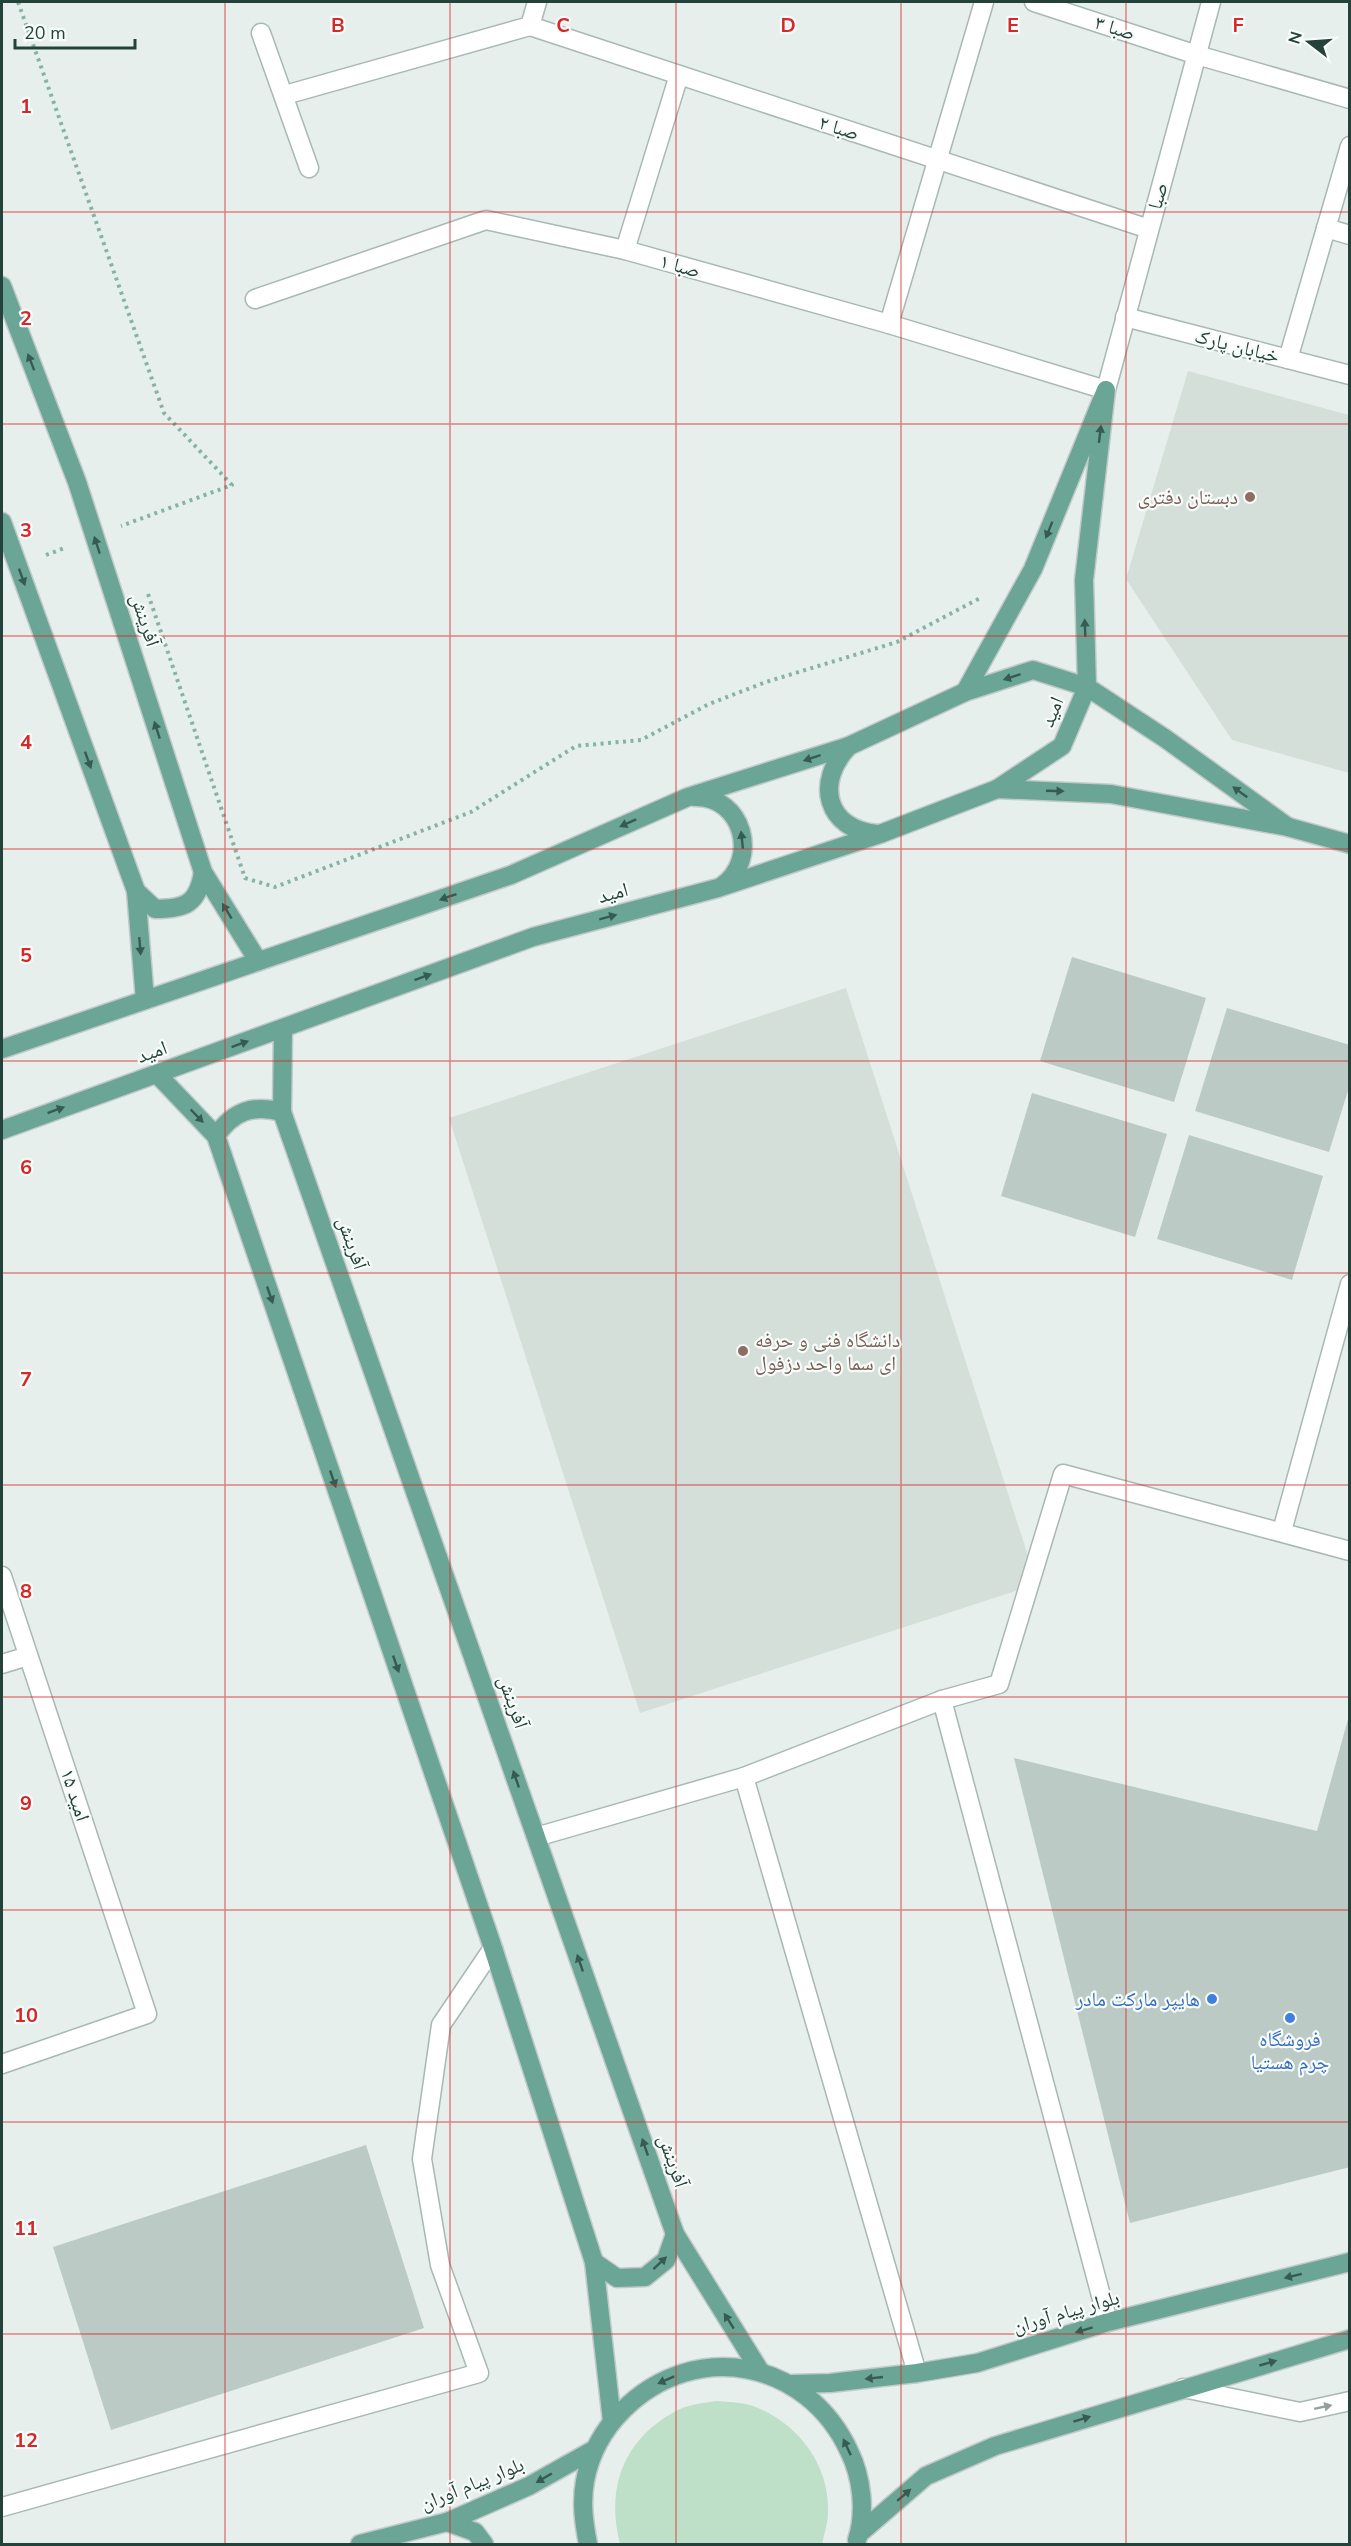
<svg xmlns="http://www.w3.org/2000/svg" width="1351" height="2546" font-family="'Nunito Sans','Noto Naskh Arabic',sans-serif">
	<rect width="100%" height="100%" fill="#e6efeb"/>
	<!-- built -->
	<g fill="#d4dfda">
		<path d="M1188 371 1349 415V773L1232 740 1126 579Z"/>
		<path d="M846 988 1037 1584 640 1713 449 1118Z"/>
	</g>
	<!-- green -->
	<path fill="#bfe0c8" d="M716 2401C728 2402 742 2402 753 2406 797 2422 830 2464 828 2513 828 2523 824 2534 822 2544H620C605 2486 625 2436 680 2409 691 2404 705 2403 716 2401Z"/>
	<!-- building -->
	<g fill="#bbcac4">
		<path d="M1072 957 1206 998 1174 1102 1040 1061Z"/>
		<path d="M1227 1008 1350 1045V1084L1329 1152 1195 1111Z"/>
		<path d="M1032 1093 1167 1134 1135 1237 1001 1196Z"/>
		<path d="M1189 1135 1323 1176 1292 1280 1157 1239Z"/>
		<path d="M1350 1712V2167L1130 2223 1014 1758 1317 1831Z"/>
		<path d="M366 2145 424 2328 111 2430 53 2247Z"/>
	</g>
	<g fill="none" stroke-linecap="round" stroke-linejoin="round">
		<!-- minor casing -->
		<g stroke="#a8b8b2" stroke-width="21">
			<g id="minor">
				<path d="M1034 2 1197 55 1350 99"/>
				<path d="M530 26 1149 229"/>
				<path d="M261 33 309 168"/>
				<path d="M285 95 530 26 537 2"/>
				<path d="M1326 228 1350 235"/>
				<path d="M625 250 679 75"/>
				<path d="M255 299 486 220 625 250 889 324 1106 390 1211 2"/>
				<path d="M1125 317 1350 375"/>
				<path d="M889 324 984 2"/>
				<path d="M1288 359 1350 146"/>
				<path d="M1282 1531 1350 1284"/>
				<path d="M2 1576 147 2014 2 2064"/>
				<path d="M2 1664 28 1656"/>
				<path d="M942 1700 1108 2322"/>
				<path d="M744 1777 917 2373"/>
				<path d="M536 1837 744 1777 942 1700 999 1684 1063 1474 1350 1551"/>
				<path d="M1183 2388 1300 2412 1350 2401"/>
				<path d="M2 2507 479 2373 440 2265 422 2159 441 2025 493 1948"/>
			</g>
		</g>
		<!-- major casing -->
		<g stroke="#c2cac8" stroke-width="21">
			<g id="major">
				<path d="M2 286 77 482 203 872 258 961"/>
				<path d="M2 522 136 891 145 1000"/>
				<path d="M849 746C814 782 826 830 878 834"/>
				<path d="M997 789 1111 794 1288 827 1350 844"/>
				<path d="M695 797C743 796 760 859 722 886"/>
				<path d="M136 891 155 909C185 909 198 904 203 872"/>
				<path d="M283 1028 282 1112 675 2234 760 2371"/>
				<path d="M2 1049 511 875 688 797 849 746 965 692 1033 670 1087 687 1166 739 1288 827"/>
				<path d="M157 1074 216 1136 493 1948 594 2262 612 2421"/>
				<path d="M2 1130 533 937 718 888 880 834 997 789 1062 746 1087 687 1084 580 1106 390 1033 569 965 692"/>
				<path d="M216 1136C233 1111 253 1104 282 1112"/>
				<path d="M594 2262 617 2278 645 2277 666 2260 675 2234"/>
				<path d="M792 2384 830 2383 917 2373 977 2363 1108 2322 1350 2262"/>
				<path d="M447 2522 475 2532 484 2544"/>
				<path d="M860 2533 926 2476 995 2446 1350 2339"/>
				<path d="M360 2544 447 2522 529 2486 595 2449"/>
				<path d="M588 2544C584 2523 581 2503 585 2481 590 2454 604 2429 623 2410 695 2338 807 2360 849 2451 862 2477 866 2512 857 2540"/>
			</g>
		</g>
		<!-- path -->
		<g stroke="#86b3a5" stroke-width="4" stroke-dasharray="3 4.5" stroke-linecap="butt">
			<path d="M18 2 164 413 232 485 121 526"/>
			<path d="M46 555 67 547"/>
			<path d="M148 594 245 878 275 887 471 812 576 746 641 740 709 704 766 682 897 642 982 597"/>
		</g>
		<!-- minor -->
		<use href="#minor" stroke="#fff" stroke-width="18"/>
		<!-- major -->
		<use href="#major" stroke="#6aa596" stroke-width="18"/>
	</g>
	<!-- one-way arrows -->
	<defs><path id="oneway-solid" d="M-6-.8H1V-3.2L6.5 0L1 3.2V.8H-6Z" transform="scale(1.5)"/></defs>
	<g fill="#365b51">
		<use href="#oneway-solid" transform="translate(31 362) rotate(-111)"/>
		<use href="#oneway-solid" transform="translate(1100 434) rotate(-83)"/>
		<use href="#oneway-solid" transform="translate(1049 530) rotate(112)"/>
		<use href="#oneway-solid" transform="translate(97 545) rotate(-108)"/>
		<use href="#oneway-solid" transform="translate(22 577) rotate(70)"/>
		<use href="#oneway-solid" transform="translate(1085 628) rotate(-92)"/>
		<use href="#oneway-solid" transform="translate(1012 677) rotate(162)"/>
		<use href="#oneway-solid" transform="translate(157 730) rotate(-108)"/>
		<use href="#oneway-solid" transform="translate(812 758) rotate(162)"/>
		<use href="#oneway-solid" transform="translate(88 760) rotate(70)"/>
		<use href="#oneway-solid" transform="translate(1055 791) rotate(2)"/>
		<use href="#oneway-solid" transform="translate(1240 792) rotate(-144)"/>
		<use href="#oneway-solid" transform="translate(628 823) rotate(156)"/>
		<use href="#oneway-solid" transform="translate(742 840) rotate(-96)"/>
		<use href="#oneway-solid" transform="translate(448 897) rotate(161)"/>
		<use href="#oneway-solid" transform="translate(227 911) rotate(-121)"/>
		<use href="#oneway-solid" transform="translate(608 917) rotate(-15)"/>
		<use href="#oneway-solid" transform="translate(140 946) rotate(85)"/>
		<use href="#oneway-solid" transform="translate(423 977) rotate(-20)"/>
		<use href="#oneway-solid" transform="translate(240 1044) rotate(-20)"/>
		<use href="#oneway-solid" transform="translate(56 1110) rotate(-20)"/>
		<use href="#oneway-solid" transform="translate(197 1116) rotate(46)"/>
		<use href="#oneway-solid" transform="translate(270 1295) rotate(71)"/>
		<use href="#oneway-solid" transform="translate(333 1479) rotate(71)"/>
		<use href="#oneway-solid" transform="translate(396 1664) rotate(71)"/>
		<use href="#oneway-solid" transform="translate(516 1779) rotate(-109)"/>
		<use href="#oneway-solid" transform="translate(580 1963) rotate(-109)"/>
		<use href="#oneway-solid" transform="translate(645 2147) rotate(-109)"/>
		<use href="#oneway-solid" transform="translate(660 2263) rotate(-43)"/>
		<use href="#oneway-solid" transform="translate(1293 2276) rotate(166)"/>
		<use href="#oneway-solid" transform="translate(729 2321) rotate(-122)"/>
		<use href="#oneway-solid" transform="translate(1084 2330) rotate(163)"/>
		<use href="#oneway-solid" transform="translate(1268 2363) rotate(-16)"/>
		<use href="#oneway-solid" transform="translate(874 2378) rotate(174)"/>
		<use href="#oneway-solid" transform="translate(666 2380) rotate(156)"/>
		<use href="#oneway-solid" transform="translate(1082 2419) rotate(-17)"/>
		<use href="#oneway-solid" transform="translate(847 2447) rotate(-115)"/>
		<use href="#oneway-solid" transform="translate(544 2478) rotate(150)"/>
		<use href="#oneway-solid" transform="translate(904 2495) rotate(-41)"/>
	</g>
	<use fill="#92a09c" href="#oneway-solid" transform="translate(1323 2407) rotate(-12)"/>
	<!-- grid -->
	<path fill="none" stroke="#d62828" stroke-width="1.5" stroke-opacity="0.55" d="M225 2V2544M450 2V2544M676 2V2544M901 2V2544M1126 2V2544M2 212H1350M2 424H1350M2 636H1350M2 849H1350M2 1061H1350M2 1273H1350M2 1485H1350M2 1697H1350M2 1910H1350M2 2122H1350M2 2334H1350"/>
	<!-- markers -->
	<g fill="#8d6e63" stroke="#f7fbf9" stroke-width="2">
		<circle cx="1250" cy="497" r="6"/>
		<circle cx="743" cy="1351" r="6"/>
	</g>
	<g fill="#3f7fe0" stroke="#f7fbf9" stroke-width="2">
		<circle cx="1212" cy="1999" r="6"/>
		<circle cx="1290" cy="2018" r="6"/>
	</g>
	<g text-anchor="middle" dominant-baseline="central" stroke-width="4.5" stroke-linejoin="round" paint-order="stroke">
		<!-- street labels -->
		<g font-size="20" fill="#24423a" stroke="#f7fbf9">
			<text transform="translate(1115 28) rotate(18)">صبا ۳</text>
			<text transform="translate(839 128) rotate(18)">صبا ۲</text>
			<text transform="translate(1158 196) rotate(-75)">صبا</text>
			<text transform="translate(680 266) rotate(16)">صبا ۱</text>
			<text transform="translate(1237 346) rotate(14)">خیابان پارک</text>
			<text transform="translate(145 620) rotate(72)">آفرینش</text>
			<text transform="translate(1052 712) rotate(-67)">امید</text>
			<text transform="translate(613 893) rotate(-15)">امید</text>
			<text transform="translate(152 1052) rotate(-20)">امید</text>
			<text transform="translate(352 1243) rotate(71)">آفرینش</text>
			<text transform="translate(513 1702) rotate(71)">آفرینش</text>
			<text transform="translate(75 1795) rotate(72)">امید ۱۵</text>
			<text transform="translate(673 2161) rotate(71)">آفرینش</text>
			<text transform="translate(1066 2312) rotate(-16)">بلوار پیام آوران</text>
			<text transform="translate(472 2484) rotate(-22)">بلوار پیام آوران</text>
		</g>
		<!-- education labels -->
		<g font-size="20" fill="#785e54" stroke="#f7fbf9" text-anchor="end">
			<text x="1238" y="497">دبستان دفتری</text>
			<text x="755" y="1340" text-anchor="start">دانشگاه فنی و حرفه<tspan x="755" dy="23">ای سما واحد دزفول</tspan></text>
		</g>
		<!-- shop labels -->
		<g font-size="20" fill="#366cbe" stroke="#f7fbf9" text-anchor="end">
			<text x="1200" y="1999">هایپر مارکت مادر</text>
			<text x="1290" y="2039" text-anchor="middle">فروشگاه<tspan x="1290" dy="23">چرم هستیا</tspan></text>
		</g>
	</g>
	<g font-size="20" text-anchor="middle" font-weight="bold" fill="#d62828" stroke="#f7fbf9" stroke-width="4.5" stroke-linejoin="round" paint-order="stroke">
		<text x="338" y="32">B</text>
		<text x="563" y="32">C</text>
		<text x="788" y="32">D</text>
		<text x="1013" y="32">E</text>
		<text x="1238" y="32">F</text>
		<text x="26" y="113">1</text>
		<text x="26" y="325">2</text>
		<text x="26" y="537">3</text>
		<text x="26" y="749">4</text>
		<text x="26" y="962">5</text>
		<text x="26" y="1174">6</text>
		<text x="26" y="1386">7</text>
		<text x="26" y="1598">8</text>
		<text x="26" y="1810">9</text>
		<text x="26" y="2022">10</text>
		<text x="26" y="2235">11</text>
		<text x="26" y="2447">12</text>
	</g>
	<!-- border -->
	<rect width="1351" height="2546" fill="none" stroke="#24423a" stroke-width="6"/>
	<!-- north arrow -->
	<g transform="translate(1309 42) rotate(287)" stroke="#f7fbf9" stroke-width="4.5" paint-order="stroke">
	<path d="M0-4.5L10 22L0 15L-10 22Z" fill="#24423a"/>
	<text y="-9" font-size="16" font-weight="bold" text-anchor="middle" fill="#24423a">N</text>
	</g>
	<!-- scale -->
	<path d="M15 39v9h120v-9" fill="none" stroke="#24423a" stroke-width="3"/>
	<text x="24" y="39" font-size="18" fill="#24423a" stroke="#f7fbf9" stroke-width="4.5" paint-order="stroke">20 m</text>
</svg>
